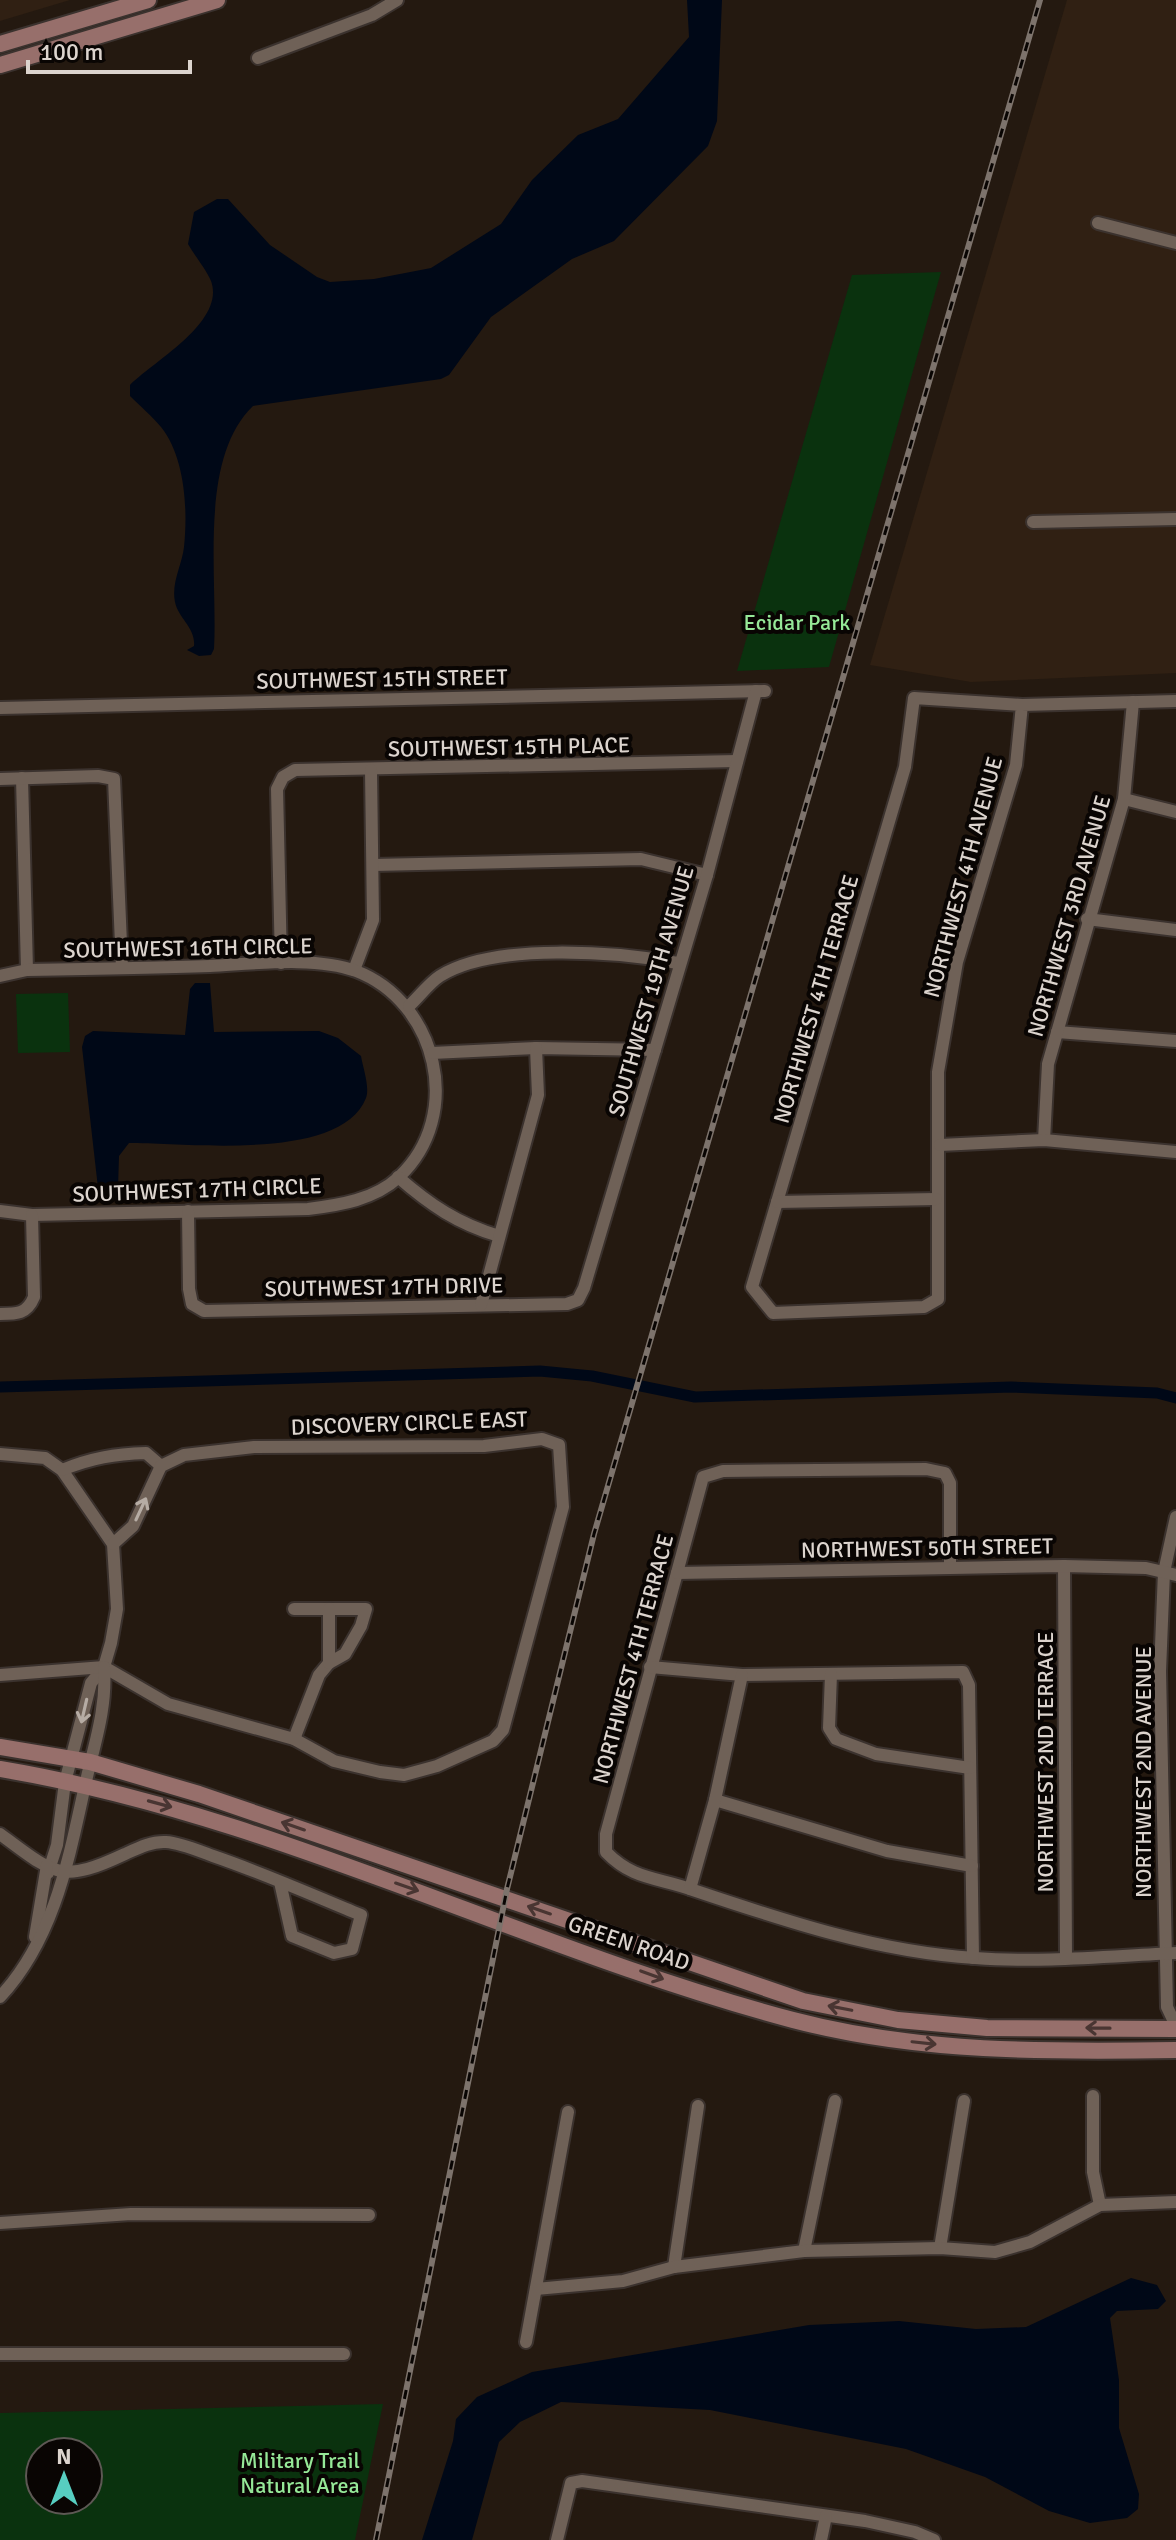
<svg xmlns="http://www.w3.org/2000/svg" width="1176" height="2540" font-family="Signika,sans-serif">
	<rect width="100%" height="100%" fill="#241910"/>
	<!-- built -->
	<g fill="#302013">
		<path d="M0 0H70L0 21Z"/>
		<path d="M1067 0H1176V673L971 682 870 665Z"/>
	</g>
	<!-- green -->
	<g fill="#0a320e" fill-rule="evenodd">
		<path d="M941 272 829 667 737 671 852 275Z"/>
		<path d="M68 993 70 1052 18 1053 16 994Z"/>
		<path d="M383 2404 355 2540H0V2413ZM40 2452H88V2500H40Z"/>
	</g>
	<!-- water -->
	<g fill="#000817">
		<path d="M687 0H722L717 121 708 146 614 241 572 259 491 317 449 375 441 379 253 406C198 459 218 576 214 649L211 655 199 656 187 650 194 646C196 628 178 618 175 602 171 583 182 565 184 547 188 509 185 457 161 427 152 416 140 406 130 396V385C152 362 226 322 211 281 206 269 194 255 188 244L194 212 217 199H228L270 245 317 277 330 282 374 279 431 268 501 224 532 180 578 135 618 119 689 37Z"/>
		<path d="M195 983H210L214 1032 319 1031 338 1038 361 1056C363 1068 370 1087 366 1098 341 1162 188 1143 129 1143L119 1156 118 1189 108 1196 98 1188 82 1047 85 1036 93 1031 185 1035 190 989Z"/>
		<path d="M1131 2278 1157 2285 1166 2301 1158 2309 1117 2311 1110 2318 1119 2380V2428L1139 2494 1138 2509 1127 2518 1090 2523 1049 2511 985 2477 906 2449 710 2410 561 2402 520 2422 499 2442 472 2540H422L453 2441 456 2419 477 2397 532 2372 809 2325 899 2321 976 2329 1026 2327Z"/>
	</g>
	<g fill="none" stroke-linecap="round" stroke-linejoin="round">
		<!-- canal -->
		<path stroke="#000817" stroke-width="11" d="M0 1387 540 1371 592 1376 695 1397 1011 1387 1157 1393 1176 1398"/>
		<!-- street casing -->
		<g stroke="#3b322e" stroke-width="16">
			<g id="street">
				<path d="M258 58 372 15 397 0"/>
				<path d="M1098 223 1176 243"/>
				<path d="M1033 522 1176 519"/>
				<path d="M1022 705 1016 765 957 962 938 1072V1299L924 1307 773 1313 752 1287 905 767 914 698 1022 705 1176 701"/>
				<path d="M0 708 765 691"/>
				<path d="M22 778 27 970"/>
				<path d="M0 779 98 776 114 779 122 968"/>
				<path d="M1124 799 1176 812"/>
				<path d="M373 865 641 859 707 875"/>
				<path d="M1087 919 1176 930"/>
				<path d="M281 963 277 789 283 777 295 770 737 761"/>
				<path d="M354 970 373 920 371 770"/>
				<path d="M0 976 27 970C88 969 149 968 210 966 252 964 316 956 356 971 437 1002 465 1115 399 1177 374 1200 340 1205 308 1209L32 1215 0 1211"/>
				<path d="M409 1006C419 997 429 983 440 976 495 942 617 952 678 963"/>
				<path d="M1057 1032 1176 1041"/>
				<path d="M432 1053 536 1048 655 1050"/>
				<path d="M1044 1140 1048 1064 1124 799 1133 702"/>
				<path d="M940 1145 1044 1140 1176 1152"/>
				<path d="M398 1177C430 1205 458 1224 499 1236"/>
				<path d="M777 1202 936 1199"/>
				<path d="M188 1211 189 1289 192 1304 204 1311 567 1304 578 1300 584 1288 707 875 756 691"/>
				<path d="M481 1305 538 1095 536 1048"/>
				<path d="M0 1314C17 1314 27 1314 34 1297L32 1215"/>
				<path d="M0 1454 45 1458 62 1470 113 1544 117 1609 111 1643 104 1667 91 1683 65 1782 57 1845 48 1873"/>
				<path d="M62 1470C91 1458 115 1454 146 1453L161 1466"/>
				<path d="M1176 1517 1164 1572 1160 1671 1167 2007 1176 2026"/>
				<path d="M950 1566V1483L945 1473 926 1469 723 1471 703 1477 606 1834V1852C633 1880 657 1877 693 1890 785 1921 878 1952 975 1958 1042 1963 1110 1956 1176 1953"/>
				<path d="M1064 1566 1066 1958"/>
				<path d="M677 1573 1064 1566 1146 1568 1176 1575"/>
				<path d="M294 1609H366L361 1626 345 1654 329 1663 319 1675 294 1739"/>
				<path d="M329 1609V1663"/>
				<path d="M104 1667 168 1704 294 1739 334 1761 380 1772 404 1775 437 1766 493 1741 503 1730 563 1507 559 1445 542 1439 484 1446 254 1447 184 1455 161 1466 133 1526 113 1544"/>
				<path d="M650 1667 742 1675 963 1672 969 1685 973 1958"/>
				<path d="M831 1674 829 1728 836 1739 876 1754 970 1768"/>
				<path d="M0 1675 104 1667"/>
				<path d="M715 1800 887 1851 972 1866"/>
				<path d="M0 1834C55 1875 61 1884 125 1854 138 1848 152 1841 166 1842 181 1843 199 1851 213 1856 263 1873 312 1895 361 1915L352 1949 334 1953 292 1936 280 1882"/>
				<path d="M690 1889 715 1800 742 1675"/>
				<path d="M35 1937 47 1865"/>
				<path d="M0 1997C55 1938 69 1857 86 1781 95 1742 107 1707 104 1667"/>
				<path d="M1093 2096V2172L1100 2205"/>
				<path d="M0 2223 131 2214 369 2215"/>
				<path d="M940 2248 964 2101"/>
				<path d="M804 2251 835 2101"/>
				<path d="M674 2267 698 2106"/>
				<path d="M536 2289 623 2281 674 2267 804 2251 940 2248 995 2252 1030 2242 1100 2205 1176 2202"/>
				<path d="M526 2342 568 2112"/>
				<path d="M0 2354H344"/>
				<path d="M557 2540 571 2483 582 2481 865 2521 915 2532 934 2540"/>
				<path d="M821 2540 826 2516"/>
			</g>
		</g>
		<!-- secondary casing -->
		<g stroke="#3b322e" stroke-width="20">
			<g id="secondary">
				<path d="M0 44 148 0"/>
				<path d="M0 65 217 0"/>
				<path d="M0 1747 90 1762 199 1794 803 2001 898 2020 987 2028 1176 2029"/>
				<path d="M0 1769C276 1815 525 1949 793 2020 919 2053 1047 2052 1176 2050"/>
			</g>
		</g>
		<!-- street -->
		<use href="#street" stroke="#6f6157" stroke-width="12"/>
		<!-- secondary -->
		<use href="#secondary" stroke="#976f6b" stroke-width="16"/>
		<!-- rail casing -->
		<g stroke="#7d736c" stroke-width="6">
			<path id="rail" d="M376 2540 507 1889 594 1534 1040 0"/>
		</g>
		<!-- rail -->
		<use href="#rail" stroke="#090503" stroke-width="3" stroke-dasharray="9" stroke-linecap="butt"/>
	</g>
	<!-- one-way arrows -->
	<defs><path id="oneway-shaft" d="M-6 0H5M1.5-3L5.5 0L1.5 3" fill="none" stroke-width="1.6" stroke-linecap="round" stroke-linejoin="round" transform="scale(2)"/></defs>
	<g stroke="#b6aca4">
		<use href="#oneway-shaft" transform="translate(141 1509) rotate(-65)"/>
		<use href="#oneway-shaft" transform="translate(84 1711) rotate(103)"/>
	</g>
	<g stroke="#493532">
		<use href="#oneway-shaft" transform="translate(160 1804) rotate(15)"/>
		<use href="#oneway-shaft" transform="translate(293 1826) rotate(-161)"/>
		<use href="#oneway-shaft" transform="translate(407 1887) rotate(19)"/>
		<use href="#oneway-shaft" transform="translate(539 1910) rotate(-161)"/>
		<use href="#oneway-shaft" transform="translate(652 1975) rotate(20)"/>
		<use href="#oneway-shaft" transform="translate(840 2008) rotate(-169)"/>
		<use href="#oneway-shaft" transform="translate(1098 2028) rotate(-179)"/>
		<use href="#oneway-shaft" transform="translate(924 2043) rotate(6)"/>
	</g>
	<g text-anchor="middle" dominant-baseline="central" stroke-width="8" stroke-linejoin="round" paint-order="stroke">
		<!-- park labels -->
		<g font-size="22" fill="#96e898" stroke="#090503">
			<text x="797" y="622">Ecidar Park</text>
			<text x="300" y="2460">Military Trail<tspan x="300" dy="25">Natural Area</tspan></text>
		</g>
		<!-- street labels -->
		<g font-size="22" fill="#dcd4ce" stroke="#090503">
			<text transform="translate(382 679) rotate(-1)">SOUTHWEST 15TH STREET</text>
			<text transform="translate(509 747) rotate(-1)">SOUTHWEST 15TH PLACE</text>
			<text transform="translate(963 877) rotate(-75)">NORTHWEST 4TH AVENUE</text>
			<text transform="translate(1069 916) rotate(-74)">NORTHWEST 3RD AVENUE</text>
			<text transform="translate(188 948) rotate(-1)">SOUTHWEST 16TH CIRCLE</text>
			<text transform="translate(651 991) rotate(-74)">SOUTHWEST 19TH AVENUE</text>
			<text transform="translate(816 999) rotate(-74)">NORTHWEST 4TH TERRACE</text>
			<text transform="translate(197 1190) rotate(-2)">SOUTHWEST 17TH CIRCLE</text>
			<text transform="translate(384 1287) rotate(-1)">SOUTHWEST 17TH DRIVE</text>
			<text transform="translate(409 1423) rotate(-2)">DISCOVERY CIRCLE EAST</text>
			<text transform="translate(927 1548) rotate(-1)">NORTHWEST 50TH STREET</text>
			<text transform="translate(633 1659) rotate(-75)">NORTHWEST 4TH TERRACE</text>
			<text transform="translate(1045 1762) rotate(-90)">NORTHWEST 2ND TERRACE</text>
			<text transform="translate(1143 1772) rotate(-90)">NORTHWEST 2ND AVENUE</text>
			<text transform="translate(629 1943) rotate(19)">GREEN ROAD</text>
		</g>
	</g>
	<!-- north arrow -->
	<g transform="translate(64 2476)"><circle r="38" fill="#090503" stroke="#5d5854" stroke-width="2"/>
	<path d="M0-6L14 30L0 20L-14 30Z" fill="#57cec1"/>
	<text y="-12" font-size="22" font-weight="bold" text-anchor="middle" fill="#dcd4ce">N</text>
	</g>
	<!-- scale -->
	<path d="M28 60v12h162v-12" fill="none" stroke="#dcd4ce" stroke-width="4"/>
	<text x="40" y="60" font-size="24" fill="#dcd4ce" stroke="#090503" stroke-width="6" paint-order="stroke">100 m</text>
</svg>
